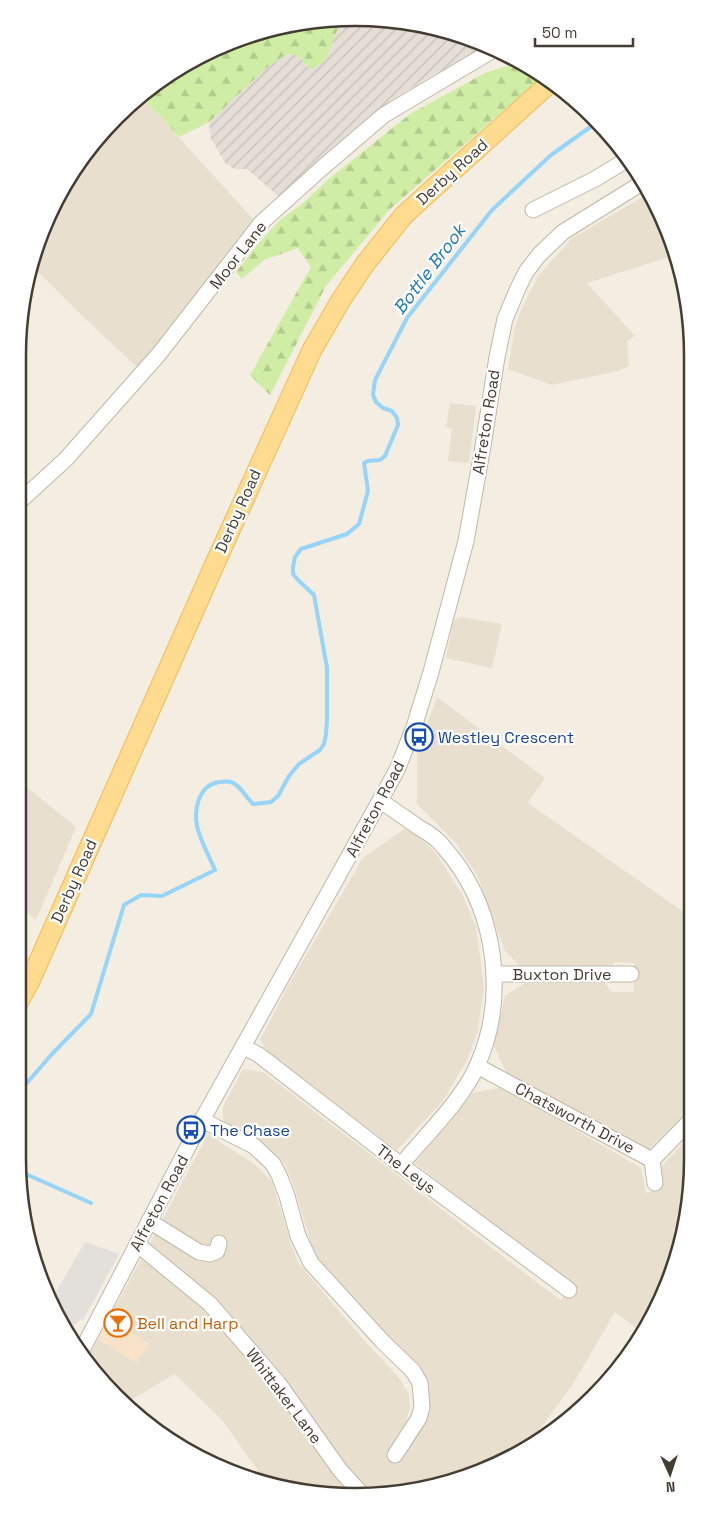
<svg xmlns="http://www.w3.org/2000/svg" width="710" height="1514" font-family="'Space Grotesk',sans-serif">
	<defs>
		<pattern id="industrial-furrows" width="10" height="10" patternUnits="userSpaceOnUse" patternTransform="scale(1.25)"><rect width="10" height="10" fill="#e4ded7"/><path d="M-1 1l2-2M0 10L10 0M9 11l2-2" fill="none" stroke="#c5bfb9"/></pattern>
		<pattern id="forest-firs" width="22" height="20" patternUnits="userSpaceOnUse" patternTransform="scale(1.25)"><rect width="22" height="20" fill="#cfeda5"/><path d="M5 1l3.5 6h-7zM16 11l3.5 6h-7z" fill="#b3cc8e"/></pattern>
	</defs>
	<rect width="100%" height="100%" fill="#f3ede2"/>
	<!-- residential -->
	<g fill="#e8dfcf">
		<path d="M141 96 254 220 222 268 170 328 138 368 98 331 31 265 43 226 75 167 117 116Z"/>
		<path d="M648 194 667 226 675 255 587 283 635 336 627 341 629 366 618 371 552 385 508 369 515 327 523 306 538 276 572 238Z"/>
		<path d="M450 403 476 406 469 463 448 461 452 428 446 427Z"/>
		<path d="M461 617 502 624 492 668 446 658 453 623 457 618Z"/>
		<path d="M437 697 545 778 528 803 692 918V1108L649 1149 639 1147 506 1072 494 1046 505 996 525 983H604L612 992H634V963L615 962 607 969 522 968 505 951 477 875 456 843 417 804V753Z"/>
		<path d="M18 780 76 827 36 920 18 905Z"/>
		<path d="M407 827 435 852 462 894 476 927 484 988 477 1033 467 1060 442 1102 397 1150 268 1052 260 1040 289 984 363 858Z"/>
		<path d="M243 1069 263 1072 544 1288 561 1300 571 1287 415 1163 473 1093 502 1087 641 1168 646 1193 660 1189V1168L692 1134V1159L686 1225 670 1279 637 1329 615 1312 573 1384 530 1443 505 1462 399 1494 366 1493 282 1377 147 1249 208 1134 257 1166 272 1182 291 1244 299 1264 361 1337 400 1379 409 1395 410 1406 406 1423 388 1452 427 1394 323 1268 314 1254 294 1186 284 1163 254 1139 225 1125 223 1118V1107Z"/>
		<path d="M142 1258 154 1265 200 1305 254 1366 278 1391 309 1440 351 1492 289 1490 267 1483 222 1420 175 1374 127 1402 87 1365 86 1362 98 1339 136 1362 149 1344 109 1318Z"/>
	</g>
	<!-- commercial -->
	<path fill="#f8e3c9" d="M109 1318 150 1344 136 1362 98 1339Z"/>
	<!-- industrial -->
	<path fill="url(#industrial-furrows)" d="M348 18 421 24 484 43 491 47 460 64 443 70 426 79 392 100 279 197 252 173 246 169H235L226 164 211 139 209 122 266 68 287 54 297 55 312 70 326 60 339 25Z"/>
	<!-- forest -->
	<g fill="url(#forest-firs)">
		<path d="M348 18 339 25 326 60 312 70 297 55 287 54 266 68 209 122 179 137 141 96 168 74 226 43 289 24Z"/>
		<path d="M516 62 542 77 389 210 326 286 270 395 250 375 311 267 298 248 264 260 242 279 236 272 258 244 280 220 302 204 330 178 410 114 485 73 510 65Z"/>
	</g>
	<!-- parking -->
	<path fill="#e3dfdb" d="M85 1242 119 1254 83 1320 80 1319 74 1326 63 1320 58 1309 59 1306 54 1303 52 1299Z"/>
	<g fill="none" stroke-linecap="round" stroke-linejoin="round">
		<!-- stream -->
		<g stroke="#96d4f8" stroke-width="4">
			<path d="M18 1112 20 1091 52 1054 91 1014 124 905 141 895 162 896 215 870C209 856 200 840 197 826 194 808 199 785 219 782 222 782 228 781 231 782 240 785 246 797 253 804L271 802 278 796 289 776 299 764 320 750 324 744 326 734 327 719V668L314 595 298 580 293 574V567L295 557 301 549 347 534 359 524 368 491 364 463 368 461 380 460 385 456 398 425 397 418 392 411 383 408 376 402 373 395 375 380 407 318 492 210 551 155 596 123"/>
			<path d="M19 1171 91 1203"/>
		</g>
		<!-- minor casing -->
		<g stroke="#c2b7a6" stroke-width="17">
			<g id="minor">
				<path d="M533 210 595 179 628 159"/>
				<path d="M18 503 66 459 159 354 262 222 322 168 384 115 495 49"/>
				<path d="M381 801C393 810 406 818 418 827 425 831 432 835 437 840 443 845 447 852 452 857 497 915 507 999 477 1066 463 1099 424 1137 401 1165"/>
				<path d="M494 974H631"/>
				<path d="M244 1047 259 1055 401 1165 569 1290"/>
				<path d="M477 1066 652 1160 655 1183"/>
				<path d="M202 1120 254 1146 273 1164 279 1175 287 1196 298 1236 311 1263 383 1342 413 1371 420 1383 422 1407 419 1418 395 1455"/>
				<path d="M652 1160 692 1119"/>
				<path d="M149 1221 199 1252 210 1254 217 1251 219 1243"/>
				<path d="M137 1244 210 1304 279 1384 340 1470 360 1492"/>
				<path d="M81 1352 202 1120 397 770 414 727 431 672 466 541 483 446 497 357 505 319 518 288 526 272 539 255 563 232 642 183"/>
			</g>
		</g>
		<!-- major casing -->
		<g stroke="#f0bb52" stroke-width="21">
			<path id="major" d="M18 1003 30 981 213 568 312 350 341 300 365 264 404 215 551 82"/>
		</g>
		<!-- minor -->
		<use href="#minor" stroke="#fff" stroke-width="15"/>
		<!-- major -->
		<use href="#major" stroke="#ffdb8f" stroke-width="19"/>
	</g>
	<!-- icons -->
	<defs>
		<g id="bus-ring" transform="scale(1.4375)"><circle r="9.5" fill="#fff" stroke="#1a4fb4" stroke-width="1.5"/><path d="M-5-6H5V4H4V6H2V4H-2V6H-4V4H-5ZM-3.5-4V0h7V-4ZM-3.5 1.2v1.5H-2V1.2ZM2 1.2v1.5H3.5V1.2Z" fill="#1a4fb4"/></g>
		<g id="bar-ring" transform="scale(1.4375)"><circle r="9.5" fill="#fff" stroke="#e8710a" stroke-width="1.5"/><path d="M-6-5H6L.8 .8V4.5H3.5V6h-7V4.5H-.8V.8Z" fill="#e8710a"/></g>
	</defs>
	<g fill-rule="evenodd">
		<use href="#bus-ring" x="419" y="737"/>
		<use href="#bus-ring" x="191" y="1130"/>
		<use href="#bar-ring" x="118" y="1323"/>
	</g>
	<g text-anchor="middle" dominant-baseline="central" stroke-width="4.5" stroke-linejoin="round" paint-order="stroke">
		<!-- street labels -->
		<g font-size="16" fill="#453d32" stroke="#fff">
			<text transform="translate(452 172) rotate(-42)">Derby Road</text>
			<text transform="translate(238 255) rotate(-52)">Moor Lane</text>
			<text transform="translate(486 422) rotate(-81)">Alfreton Road</text>
			<text transform="translate(238 511) rotate(-66)">Derby Road</text>
			<text transform="translate(375 809) rotate(-62)">Alfreton Road</text>
			<text transform="translate(74 881) rotate(-66)">Derby Road</text>
			<text x="562" y="974">Buxton Drive</text>
			<text transform="translate(575 1118) rotate(28)">Chatsworth Drive</text>
			<text transform="translate(406 1169) rotate(37)">The Leys</text>
			<text transform="translate(159 1203) rotate(-62)">Alfreton Road</text>
			<text transform="translate(284 1396) rotate(53)">Whittaker Lane</text>
		</g>
		<!-- transit labels -->
		<g font-size="16" fill="#164399" stroke="#fff" text-anchor="start">
			<text x="438" y="737">Westley Crescent</text>
			<text x="210" y="1130">The Chase</text>
		</g>
		<!-- food labels -->
		<g font-size="16" fill="#c56008" stroke="#fff" text-anchor="start">
			<text x="137" y="1323">Bell and Harp</text>
		</g>
		<!-- water labels -->
		<g font-size="18" font-style="italic" fill="#1f7ab2" stroke="#fff">
			<text transform="translate(429 269) rotate(-53)">Bottle Brook</text>
		</g>
	</g>
	<!-- crop -->
	<path d="M0 0H710V1514H0ZM355 26H355A329 329 0 0 1 684 355V1159A329 329 0 0 1 355 1488H355A329 329 0 0 1 26 1159V355A329 329 0 0 1 355 26Z" fill="#fff" fill-rule="evenodd"/>
	<path fill="none" stroke="#453d32" stroke-width="2.5" d="M355 26H355A329 329 0 0 1 684 355V1159A329 329 0 0 1 355 1488H355A329 329 0 0 1 26 1159V355A329 329 0 0 1 355 26Z"/>
	<!-- north arrow -->
	<g transform="translate(670 1474) rotate(177)" stroke="#ffffff" stroke-width="4" paint-order="stroke">
	<path d="M0-4L9 19L0 12L-9 19Z" fill="#453d32"/>
	<text y="-8" font-size="14" font-weight="bold" text-anchor="middle" fill="#453d32">N</text>
	</g>
	<!-- scale -->
	<path d="M535 38v8h98v-8" fill="none" stroke="#453d32" stroke-width="2.5"/>
	<text x="542" y="38" font-size="15" fill="#453d32" stroke="#ffffff" stroke-width="4" paint-order="stroke">50 m</text>
</svg>
